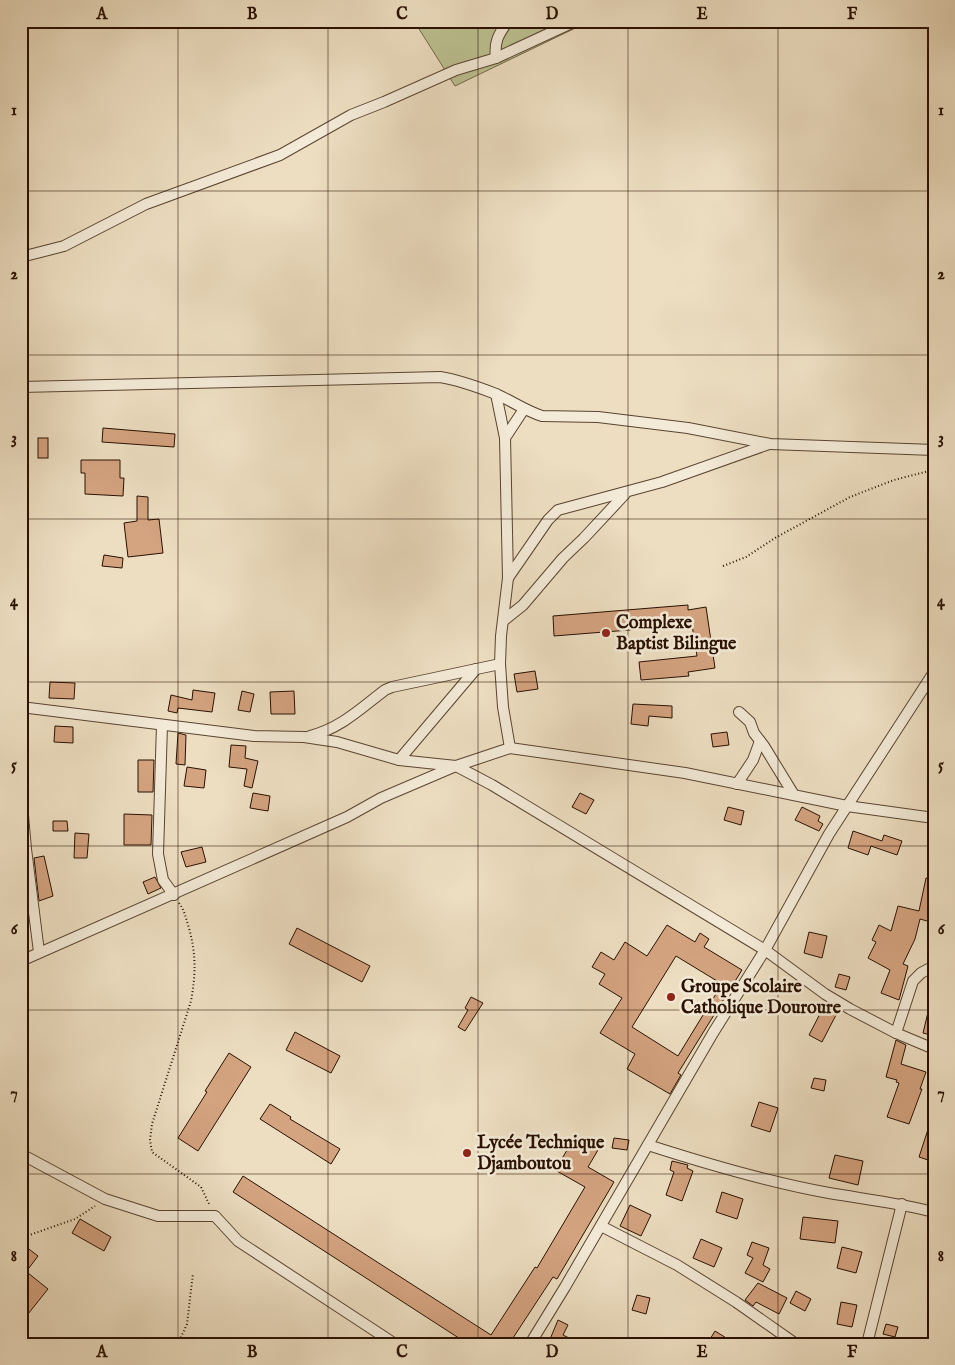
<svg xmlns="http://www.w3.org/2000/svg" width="955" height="1365" font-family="'IM FELL English',serif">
	<rect width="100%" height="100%" fill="#eddec1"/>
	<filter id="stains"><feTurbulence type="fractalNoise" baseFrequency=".004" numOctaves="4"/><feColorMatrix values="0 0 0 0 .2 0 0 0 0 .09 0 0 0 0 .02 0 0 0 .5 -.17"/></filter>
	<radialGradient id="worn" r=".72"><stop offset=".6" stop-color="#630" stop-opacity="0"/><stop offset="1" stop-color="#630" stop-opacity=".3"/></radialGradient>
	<!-- green -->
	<path fill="#bcc091" stroke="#726849" d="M414 21H590L455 86Z"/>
	<!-- building -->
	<g fill="#d4a380" stroke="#291001" fill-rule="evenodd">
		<path d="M103 428 175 434 174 447 102 442Z"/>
		<rect x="38" y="438" width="10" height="20"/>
		<path d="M81 460H120V478H124L123 496 85 494V473H81Z"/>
		<path d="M137 496 148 497V520L159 519 163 553 128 557 124 523 137 521Z"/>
		<path d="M104 555 123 558 122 568 102 566Z"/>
		<path d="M688 605V610L706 607 715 668 688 672 689 676 641 680 639 662 697 656 692 625 554 636 553 616Z"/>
		<path d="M535 671 538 689 517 692 514 674Z"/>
		<path d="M50 682 75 683 74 699 49 698Z"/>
		<path d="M193 690 215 693 212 712 178 708 177 713 168 711 171 695 192 700Z"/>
		<path d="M242 691 254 694 250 712 238 710Z"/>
		<path d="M294 691 295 714H271L270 692Z"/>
		<path d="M633 704 672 706V718L649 716 648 726 631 724Z"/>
		<path d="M55 726 73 727V743L54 742Z"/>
		<path d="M727 732 729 745 713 747 711 734Z"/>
		<path d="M178 733 186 735 185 765 176 764Z"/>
		<path d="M231 745 246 746 245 758 258 761 252 788 244 786 247 769 229 767Z"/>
		<path d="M138 760H154L153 792H138Z"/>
		<path d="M187 767 206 770 204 788 184 786Z"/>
		<path d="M253 793 270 796 268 811 250 808Z"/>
		<path d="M580 793 594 800 586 814 572 807Z"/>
		<path d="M728 807 744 811 741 825 724 820Z"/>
		<path d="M802 807 820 816 818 821 823 824 819 831 795 820Z"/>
		<path d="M124 814 152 815 151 845H124Z"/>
		<path d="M53 821H67L68 831H53Z"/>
		<path d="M853 831 882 841 884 835 902 841 897 855 871 846 868 855 848 848Z"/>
		<path d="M75 833 89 834 87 858H74Z"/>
		<path d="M202 847 206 862 186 867 181 852Z"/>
		<path d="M44 856 53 896 39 901 34 858Z"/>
		<path d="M155 877 161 888 148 894 143 882Z"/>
		<path d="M926 878 934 879V923L920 919 915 939 903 964 908 966 899 1000 881 993 890 970 868 958 876 942 872 940 879 925 891 931 898 906 919 911Z"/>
		<path d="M667 925 695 942 700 933 709 939 704 947 742 970 678 1073 681 1075 670 1094 627 1069 635 1054 600 1033 622 998 599 984 605 974 592 967 601 952 614 960 625 942 647 956ZM676 956 722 984 678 1056 632 1027Z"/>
		<path d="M297 928 370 966 362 982 289 944Z"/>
		<path d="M809 932 827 936 822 958 804 953Z"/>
		<path d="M839 974 850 977 846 990 835 987Z"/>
		<path d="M471 997 483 1003 465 1031 458 1027 468 1010 465 1008Z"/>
		<path d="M930 1004 934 1005V1036L923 1033Z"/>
		<path d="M823 1008 836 1015 822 1042 809 1035Z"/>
		<path d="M295 1032 340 1056 331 1073 286 1050Z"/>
		<path d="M896 1040 906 1045 901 1064 926 1072 920 1089H922L909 1124 887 1117 899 1083 896 1082 897 1080 886 1077Z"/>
		<path d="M229 1053 251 1067 198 1151 178 1138 207 1092 205 1091Z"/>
		<path d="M814 1078 826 1080 824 1091 811 1088Z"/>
		<path d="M759 1102 778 1108 770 1132 751 1126Z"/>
		<path d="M270 1104 291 1117 290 1119 340 1149 331 1164 260 1119Z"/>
		<path d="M932 1117 934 1118V1162L919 1157Z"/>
		<path d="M575 1137 598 1150 588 1167 614 1182 557 1279 553 1277 509 1344H468L233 1192 243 1176 491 1335 535 1267 537 1268 585 1187 555 1170Z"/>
		<path d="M614 1138 629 1140 627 1150 612 1148Z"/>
		<path d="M835 1155 863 1161 858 1185 829 1178Z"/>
		<path d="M672 1161 688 1165 687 1168 693 1171 682 1201 666 1195 674 1172 670 1170Z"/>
		<path d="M722 1192 743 1199 737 1219 716 1212Z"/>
		<path d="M630 1205 651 1215 641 1236 620 1226Z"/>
		<path d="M803 1217 838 1221 835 1243 800 1239Z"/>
		<path d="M80 1219 111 1237 104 1251 72 1233Z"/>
		<path d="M701 1239 722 1248 714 1267 693 1258Z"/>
		<path d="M752 1242 769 1248 763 1265 770 1269 763 1282 745 1273 753 1258 747 1255Z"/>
		<path d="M21 1243 38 1256 29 1268 21 1262Z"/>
		<path d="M842 1247 862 1252 856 1273 837 1268Z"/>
		<path d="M28 1273 48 1289 28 1314 21 1309V1282Z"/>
		<path d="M758 1283 787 1298 779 1314 756 1302 753 1306 745 1300Z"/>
		<path d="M796 1291 811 1299 805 1311 790 1303Z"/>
		<path d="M637 1295 650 1298 646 1314 632 1310Z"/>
		<path d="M841 1302 857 1305 852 1327 837 1324Z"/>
		<path d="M558 1320 568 1325 563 1335 581 1344H548Z"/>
		<path d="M886 1324 898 1327 895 1337 883 1334Z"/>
		<path d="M715 1331 736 1344H707Z"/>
	</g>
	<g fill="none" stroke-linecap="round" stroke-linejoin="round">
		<!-- street casing -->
		<g stroke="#5a4431" stroke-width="12">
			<g id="street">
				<path d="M496 58C494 42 498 35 508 21"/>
				<path d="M21 257 64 246 146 204 280 155 351 115 384 102 456 70 496 58 576 21"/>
				<path d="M21 387 440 377C459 380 478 387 496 394 512 401 526 411 542 416L598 417 688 428 770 444 934 450"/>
				<path d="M496 394 505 438 508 578 501 636 500 664 503 707 510 748"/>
				<path d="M505 438 524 409"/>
				<path d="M508 578 548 520 558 510 662 482 769 444"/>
				<path d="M503 621 523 605 563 558 584 538 625 494"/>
				<path d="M21 707 254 736 304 737 337 742 399 760 456 766 492 785 765 950 825 994 850 1009 896 1033 934 1049"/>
				<path d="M739 712 750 722 754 733 764 746 794 795"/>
				<path d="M162 725 158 854 163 880 174 895"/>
				<path d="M310 736C341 728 360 709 385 690L392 687 500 664"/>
				<path d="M399 760 476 669"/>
				<path d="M737 784 753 760 760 741"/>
				<path d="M21 793 26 849 39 952"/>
				<path d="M21 961 347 817 381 798 456 766 510 748 685 773 847 806 934 818"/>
				<path d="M896 1033 913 981 921 973 934 966"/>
				<path d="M648 1145C707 1164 767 1182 829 1193 864 1199 899 1203 934 1212"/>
				<path d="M21 1154 105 1199 158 1216H215L238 1241 395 1344"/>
				<path d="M601 1226 677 1265 736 1302 796 1344"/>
				<path d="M530 1344 565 1287 713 1033 765 950 829 834 934 672"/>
				<path d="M867 1344 902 1204"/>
			</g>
		</g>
		<!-- path -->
		<g stroke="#291001" stroke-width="2" stroke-dasharray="1 2.5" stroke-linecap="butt">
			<path d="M723 566 746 557 775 538 850 497 894 480 929 471 934 464"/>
			<path d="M179 903C185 911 186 919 189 928 196 954 196 974 191 1001L152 1124 150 1140 152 1152 201 1187 210 1206"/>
			<path d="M21 1238 75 1219 95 1206"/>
			<path d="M178 1344 187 1324 193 1273"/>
		</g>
		<!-- street -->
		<use href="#street" stroke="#f3ead7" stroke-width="10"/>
	</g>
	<!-- grid -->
	<path fill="none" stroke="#291001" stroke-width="1" stroke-opacity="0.55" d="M178 21V1344M328 21V1344M478 21V1344M628 21V1344M778 21V1344M21 191H934M21 355H934M21 519H934M21 682H934M21 846H934M21 1010H934M21 1174H934"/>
	<!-- markers -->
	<g fill="#8f2418" stroke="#f3ead7" stroke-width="2">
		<circle cx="606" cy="633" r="5"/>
		<circle cx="671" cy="997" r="5"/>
		<circle cx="467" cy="1153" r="5"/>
	</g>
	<g text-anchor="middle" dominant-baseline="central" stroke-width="5" stroke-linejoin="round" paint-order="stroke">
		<!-- poi labels -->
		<g font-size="18" font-weight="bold" fill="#291001" stroke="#f3ead7" text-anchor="start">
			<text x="616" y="623">Complexe<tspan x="616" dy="21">Baptist Bilingue</tspan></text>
			<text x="681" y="987">Groupe Scolaire<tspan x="681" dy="21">Catholique Douroure</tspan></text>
			<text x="477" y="1143">Lycée Technique<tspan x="477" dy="21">Djamboutou</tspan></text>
		</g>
	</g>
	<!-- margin -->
	<rect width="955" height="1365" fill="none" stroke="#eddec1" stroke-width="55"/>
	<rect x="28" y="28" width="900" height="1310" fill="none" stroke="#291001" stroke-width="2"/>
	<g font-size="16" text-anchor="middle" font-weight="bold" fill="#291001">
		<text x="102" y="19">A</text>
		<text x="252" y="19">B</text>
		<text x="402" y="19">C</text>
		<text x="552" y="19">D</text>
		<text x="702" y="19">E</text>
		<text x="852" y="19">F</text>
		<text x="14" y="115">1</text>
		<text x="941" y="115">1</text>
		<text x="14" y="279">2</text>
		<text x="941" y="279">2</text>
		<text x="14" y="443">3</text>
		<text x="941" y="443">3</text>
		<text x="14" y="606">4</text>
		<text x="941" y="606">4</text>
		<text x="14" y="770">5</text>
		<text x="941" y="770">5</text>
		<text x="14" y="934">6</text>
		<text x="941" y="934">6</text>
		<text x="14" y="1098">7</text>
		<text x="941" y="1098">7</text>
		<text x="14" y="1261">8</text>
		<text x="941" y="1261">8</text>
		<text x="102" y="1357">A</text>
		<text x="252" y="1357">B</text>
		<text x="402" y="1357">C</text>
		<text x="552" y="1357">D</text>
		<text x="702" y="1357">E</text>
		<text x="852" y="1357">F</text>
	</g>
	<rect width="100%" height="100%" filter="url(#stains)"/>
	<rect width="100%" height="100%" fill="url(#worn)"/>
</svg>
